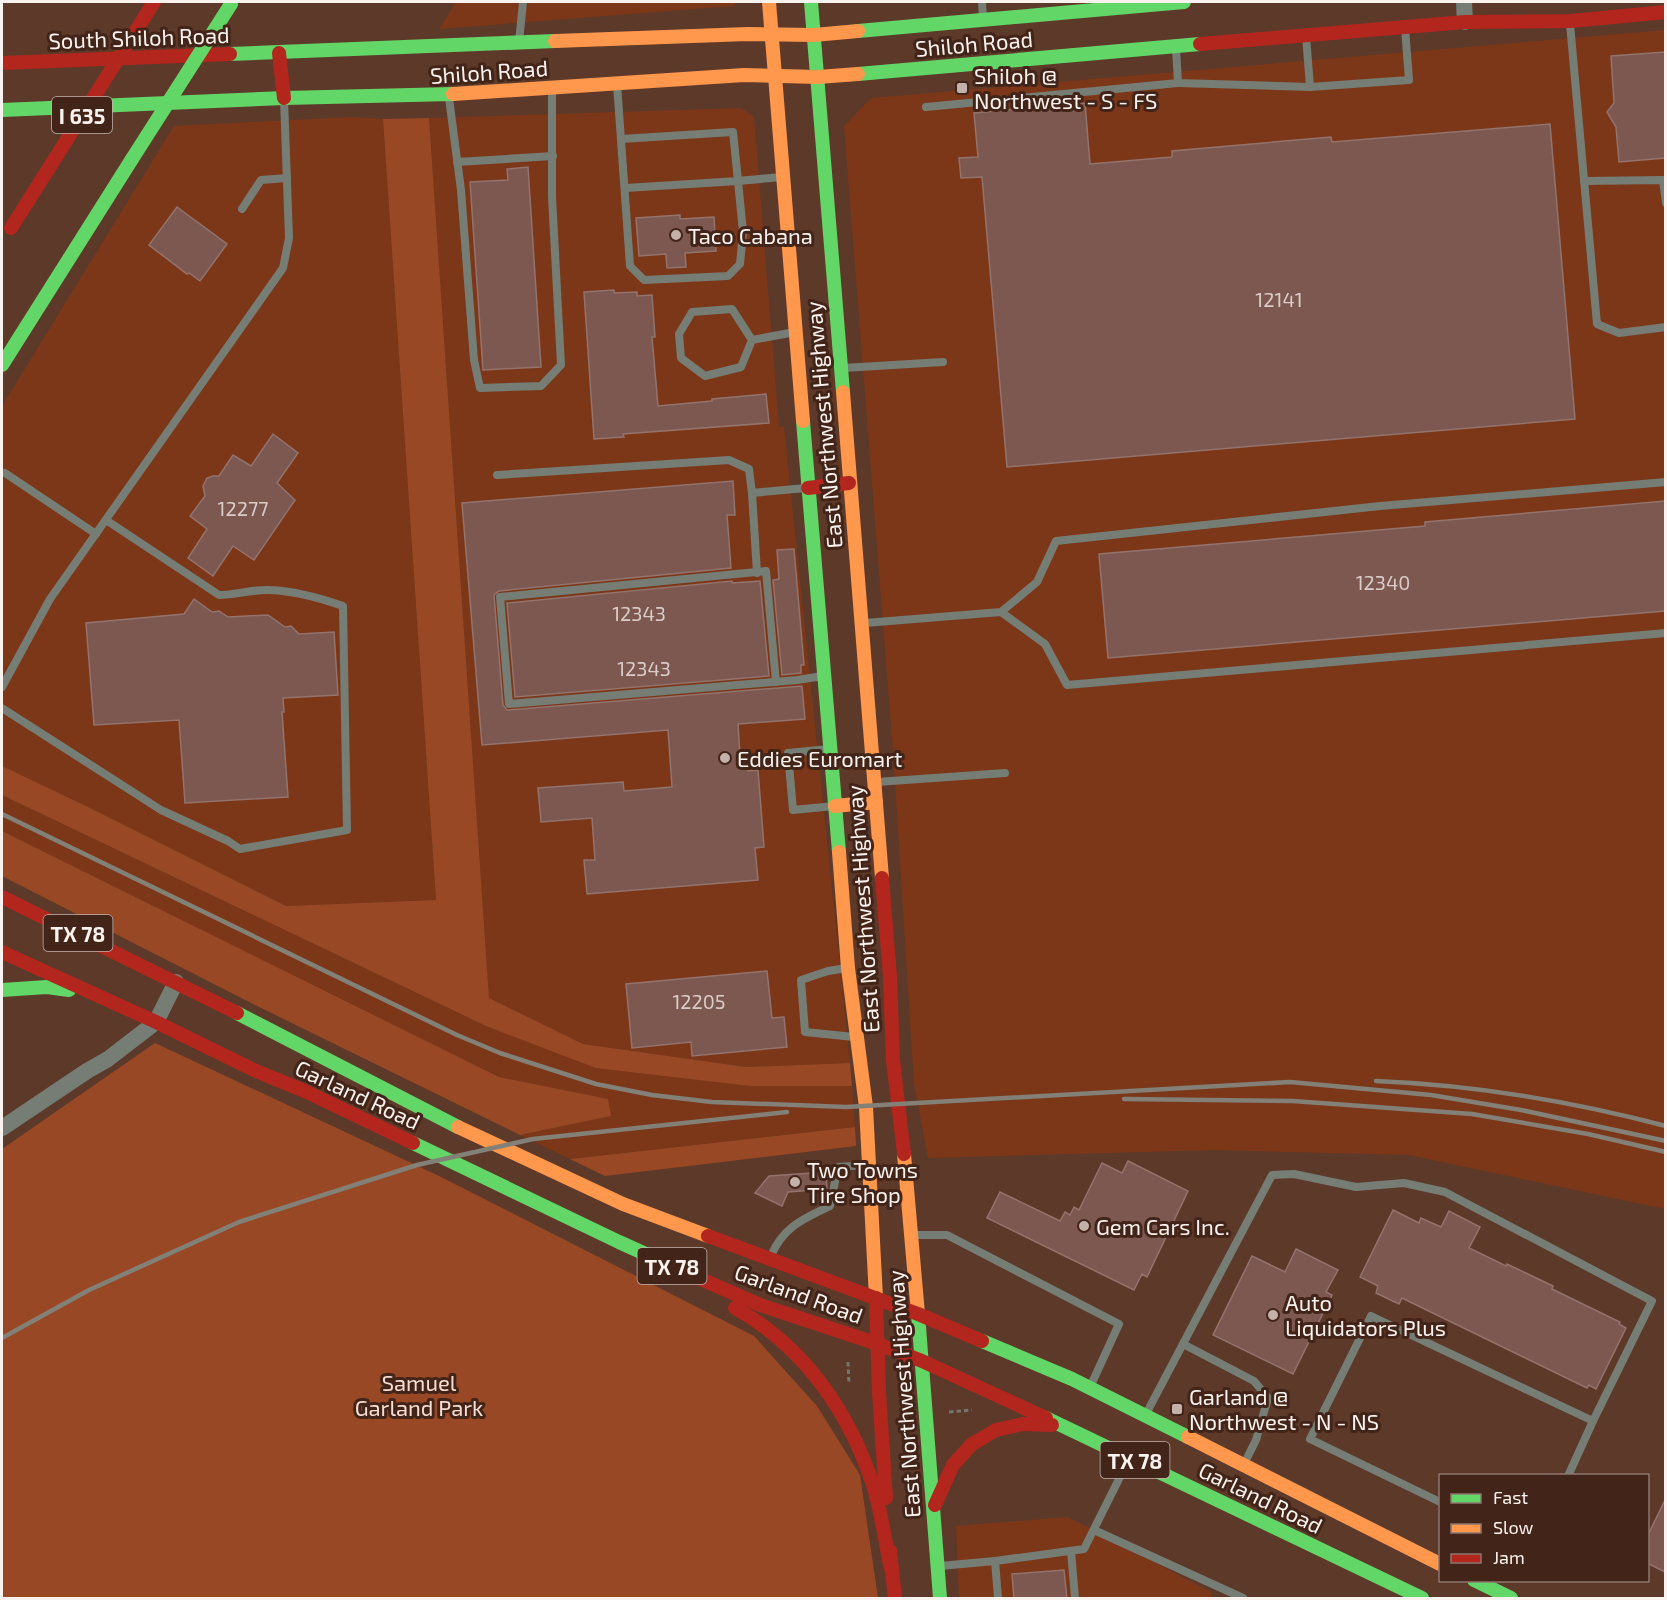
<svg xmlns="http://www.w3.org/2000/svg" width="1667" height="1600" font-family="'Exo 2',sans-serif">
	<rect width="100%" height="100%" fill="#5d392a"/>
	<!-- built -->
	<g fill="#7c3719">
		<path d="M456 2H736L734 6 439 29Z"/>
		<path d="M1665 30V1209L1409 1155 1215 1150 928 1158 914 1084 893 751 844 126 871 98Z"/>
		<path d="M741 108 754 117 779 427H784L850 1063 746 1067 583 1044 489 998 429 118Z"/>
		<path d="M351 117 383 119 436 900 286 906 2 768V406L174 126Z"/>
		<path d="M2 795 486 1026 750 1086H852L855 1127 570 1159 520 1135 611 1116 607 1099 499 1077 2 831Z"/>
		<path d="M1068 1517 1211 1592 1212 1598H959L956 1526Z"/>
	</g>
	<!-- green -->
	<g fill="#984825">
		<path d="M429 118 489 998 583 1044 746 1067 850 1063 852 1086H750L596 1068 486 1026 2 795V766L90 808 286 906 436 900 383 119Z"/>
		<path d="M2 831 499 1077 608 1099 611 1116 520 1135 253 1004 2 876Z"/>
		<path d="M155 1043 439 1176 754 1336 817 1406 860 1475 878 1598H2V1149Z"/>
		<path d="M855 1127 856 1146 605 1176 570 1159Z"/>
	</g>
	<!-- building -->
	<g fill="#7c5851" stroke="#93736c" stroke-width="1.5">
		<path d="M1665 52V158L1619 162 1616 127 1607 112 1614 103 1611 56Z"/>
		<path d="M1085 103 1090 164 1172 157V151L1331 137 1332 142 1550 124 1575 419 1007 467 982 177 961 178 959 158 978 157 974 113Z"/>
		<path d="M528 167 541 367 483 370 470 182 508 180 507 169Z"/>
		<path d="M177 207 227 244 200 281 189 273 187 274 149 245Z"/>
		<path d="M680 215V219L714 217 716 251 685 253 686 267 667 268 666 254 639 256 636 218Z"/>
		<path d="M614 290V293L637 292V296L652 295 655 337H652L658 406 712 401V399L766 394 769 423 623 434 624 437 594 439 584 292Z"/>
		<path d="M273 434 298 453 277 483 295 500 254 560 233 546 213 576 188 558 207 529 190 516 205 496 203 486 207 478 213 476H219L233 455 251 466Z"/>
		<path d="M733 481 735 515H727L731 568 499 591 494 595 503 705 507 710 802 686 805 719 738 724 740 756H746L748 771 758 770 764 847 755 848 758 880 587 894 584 860H595L592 818 541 822 538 788 623 782 624 791 672 787 668 730 482 745 462 503Z"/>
		<path d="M1665 501V611L1108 658 1099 554 1425 526V522Z"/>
		<path d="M794 549 804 665H801V673L782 675 773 580 779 579 777 550Z"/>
		<path d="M732 581V583L760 581 769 676 515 697 507 603Z"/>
		<path d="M194 599 212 612 219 611 228 617 268 615 285 627 291 626 299 634 334 632 338 695 283 698 284 712H282L288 797 185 803 179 720 94 725 86 623 184 614Z"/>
		<path d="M767 971 772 1018 784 1017 787 1047 692 1056 691 1042 632 1048 626 984Z"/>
		<path d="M1128 1161 1188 1191 1147 1277 1142 1274 1134 1290 987 1218 1000 1192 1060 1221 1065 1212 1070 1215 1074 1207 1079 1210 1102 1163 1122 1173Z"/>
		<path d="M826 1172 827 1189 788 1192 782 1206 755 1193 769 1176Z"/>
		<path d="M1393 1210 1419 1223 1421 1218 1441 1227 1449 1211 1480 1227 1469 1248 1506 1266 1507 1264 1553 1286 1552 1289 1620 1322 1619 1324 1626 1328 1596 1389 1589 1385 1587 1388 1402 1298 1399 1304 1376 1293 1378 1286 1360 1277Z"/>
		<path d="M1296 1249 1338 1270 1326 1292 1332 1295 1293 1374 1213 1335 1252 1256 1285 1272Z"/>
		<path d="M1665 1500V1572L1647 1563V1537Z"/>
		<path d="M1064 1570 1067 1599H1014L1012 1574Z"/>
	</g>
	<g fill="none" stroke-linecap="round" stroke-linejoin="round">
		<!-- path -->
		<g stroke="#77756b" stroke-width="3" stroke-dasharray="4.5 3" stroke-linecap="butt">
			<path d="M848 1362 849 1384"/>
			<path d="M949 1412 972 1410"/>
		</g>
		<!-- lane -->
		<g stroke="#757d74" stroke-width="8">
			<path d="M982 2 983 18"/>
			<path d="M1570 24 1597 324 1619 333 1666 327"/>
			<path d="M1306 36 1310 87 1409 80 1405 28"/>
			<path d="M519 42 523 2"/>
			<path d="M1176 48 1178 83 1310 87"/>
			<path d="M617 84 630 266 644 280 728 276 740 264 743 232 738 181 782 177"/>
			<path d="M449 98 461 190 474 360 480 388 541 386 561 365 552 197V89"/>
			<path d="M926 107 1178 83"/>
			<path d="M621 139 733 132 738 181 625 188"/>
			<path d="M457 162 553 156"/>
			<path d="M1584 181 1663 180 1666 203"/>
			<path d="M242 209 261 180 287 178"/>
			<path d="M752 340 732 309 692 312 679 334 681 358 705 376 741 367 752 340 795 332"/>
			<path d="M843 368 943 362"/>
			<path d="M5 473 96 534"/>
			<path d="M497 475 729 460 749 469 752 493"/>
			<path d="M757 573 752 493 806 488"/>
			<path d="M1001 612 1045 644 1067 685 1666 633"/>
			<path d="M865 623 1001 612 1037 582 1056 541 1380 506 1666 482"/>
			<path d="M776 682 766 571 500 597 509 704 797 680 823 676"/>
			<path d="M2 687 50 599 283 268 289 238 284 99"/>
			<path d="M2 708 161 810 228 841 240 849 347 830 343 606C320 598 295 591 270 590 254 589 236 595 219 595L106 520"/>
			<path d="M829 749 788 753 793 810 834 806"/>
			<path d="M877 782 1005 773"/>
			<path d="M847 968 828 971 801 980 805 1032 854 1037"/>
			<path d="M914 1235H947L1119 1324 1091 1385"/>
			<path d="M771 1256C783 1227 803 1219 830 1206L838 1167 867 1165"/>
			<path d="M1183 1344 1254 1381 1268 1398 1256 1440 1245 1462"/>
			<path d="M1146 1414 1272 1175 1294 1174 1356 1187 1404 1183 1445 1192 1652 1301 1593 1421"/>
			<path d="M1440 1502 1310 1439 1371 1316 1593 1421 1568 1476"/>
			<path d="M1094 1530 1243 1598"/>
			<path d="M1071 1551 1075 1598"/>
			<path d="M995 1561 1084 1549 1128 1461"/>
			<path d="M940 1566 995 1561 998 1598"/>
		</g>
		<!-- street -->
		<g stroke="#757d74" stroke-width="16">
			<path d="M1464 2 1465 22"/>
			<path d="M2 1128 87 1071 108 1059 156 1022 176 982"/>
		</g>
		<!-- fast -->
		<g stroke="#63d668" stroke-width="14">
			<path d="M811 2 843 392"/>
			<path d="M858 31 1184 2"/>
			<path d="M230 54 555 41"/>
			<path d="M858 74 1200 44"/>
			<path d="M2 110 284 98 453 94"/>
			<path d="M2 365 132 159"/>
			<path d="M803 421 839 852"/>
			<path d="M2 990 47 987 69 990"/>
			<path d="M237 1013 458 1127"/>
			<path d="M413 1143 619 1242 692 1275"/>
			<path d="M918 1314 940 1598"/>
			<path d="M982 1341 1072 1379 1188 1437"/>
			<path d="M1046 1418 1422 1598"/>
			<path d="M1474 1580 1511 1598"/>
		</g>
		<!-- slow -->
		<g stroke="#ff974d" stroke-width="14">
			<path d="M769 2 803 421"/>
			<path d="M555 41 748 34 814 35 858 31"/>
			<path d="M453 94 744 75 818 77 858 74"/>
			<path d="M843 392 882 878"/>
			<path d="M835 806 876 802"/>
			<path d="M839 852 848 968 866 1107 876 1298"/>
			<path d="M458 1127 623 1204 708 1236"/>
			<path d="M904 1154 918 1314"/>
			<path d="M1188 1437 1440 1564"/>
		</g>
		<!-- jam -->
		<g stroke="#b3261e" stroke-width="14">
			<path d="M1200 44 1465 22 1570 21 1666 12"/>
			<path d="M279 53 284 98"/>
			<path d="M2 63 230 54"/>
			<path d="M808 488 849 483"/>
			<path d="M882 878 890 976 893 1060 904 1154"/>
			<path d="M2 897 237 1013"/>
			<path d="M2 952 156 1022 256 1071 307 1092 413 1143"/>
			<path d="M708 1236 918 1314 982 1341"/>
			<path d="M692 1275 760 1305 878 1344 922 1361 1046 1418"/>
			<path d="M876 1298 879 1392 886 1498"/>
			<path d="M735 1308C805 1347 850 1413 874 1488 882 1515 885 1542 891 1569"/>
			<path d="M935 1505 953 1465 972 1444 996 1430 1023 1424 1052 1425"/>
			<path d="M890 1551 895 1598"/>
		</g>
		<!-- rail -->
		<g stroke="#828077" stroke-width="4.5">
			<path d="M2 814 457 1035 500 1053 596 1084 652 1095 712 1102 846 1107 1290 1082 1431 1095 1521 1110 1666 1141"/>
			<path d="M1376 1081C1473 1085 1571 1101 1666 1126"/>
			<path d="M1124 1099 1293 1101 1472 1114 1588 1134 1666 1152"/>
			<path d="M2 1338 89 1290 239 1222 417 1165 533 1139 787 1112"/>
		</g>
		<!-- fast-bridge -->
		<path stroke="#63d668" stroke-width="14" d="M132 159 231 4"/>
		<!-- jam-bridge -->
		<path stroke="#b3261e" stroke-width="14" d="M11 228 154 2"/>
	</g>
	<!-- markers -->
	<g fill="#c3b1aa" stroke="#432418" stroke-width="2">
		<rect x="956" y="82" width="12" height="12" rx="3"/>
		<circle cx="676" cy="235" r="6"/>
		<circle cx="725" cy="758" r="6"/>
		<circle cx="795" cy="1182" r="6"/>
		<circle cx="1084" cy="1226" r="6"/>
		<circle cx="1273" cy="1315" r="6"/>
		<rect x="1171" y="1403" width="12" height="12" rx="3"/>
	</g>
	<g text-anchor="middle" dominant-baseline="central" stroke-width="6" stroke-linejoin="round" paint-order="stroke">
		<!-- number labels -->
		<g font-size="20" fill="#daccc8">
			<text x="1279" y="299">12141</text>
			<text x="243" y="508">12277</text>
			<text x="1383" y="582">12340</text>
			<text x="639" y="613">12343</text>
			<text x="644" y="668">12343</text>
			<text x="699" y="1001">12205</text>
		</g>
		<!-- shield labels -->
		<g fill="#432418" stroke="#c3b4ae" stroke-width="1.5">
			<rect x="52" y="97" width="60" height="36" rx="4.5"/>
			<rect x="43.5" y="915" width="69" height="36" rx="4.5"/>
			<rect x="637.5" y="1248" width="69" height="36" rx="4.5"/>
			<rect x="1100.5" y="1442" width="69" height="36" rx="4.5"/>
		</g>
		<g font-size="21" font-weight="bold" fill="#faf2ef">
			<text x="82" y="115">I 635</text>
			<text x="78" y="933">TX 78</text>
			<text x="672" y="1266">TX 78</text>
			<text x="1135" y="1460">TX 78</text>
		</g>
		<!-- street labels -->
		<g font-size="22" fill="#faf2ef" stroke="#432418">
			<text transform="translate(139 37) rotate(-2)">South Shiloh Road</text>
			<text transform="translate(974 43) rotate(-5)">Shiloh Road</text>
			<text transform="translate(489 71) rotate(-4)">Shiloh Road</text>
			<text transform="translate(823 425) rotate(-95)">East Northwest Highway</text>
			<text transform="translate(862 909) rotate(-94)">East Northwest Highway</text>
			<text transform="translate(358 1094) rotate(25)">Garland Road</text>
			<text transform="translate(799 1293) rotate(20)">Garland Road</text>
			<text transform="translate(903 1394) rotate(-94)">East Northwest Highway</text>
			<text transform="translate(1261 1497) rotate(26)">Garland Road</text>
		</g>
		<!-- poi labels -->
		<g font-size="22" fill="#faf2ef" stroke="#432418" text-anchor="start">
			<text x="974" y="75">Shiloh @<tspan x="974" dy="25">Northwest - S - FS</tspan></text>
			<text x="688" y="235">Taco Cabana</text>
			<text x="737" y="758">Eddies Euromart</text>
			<text x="807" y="1169">Two Towns<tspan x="807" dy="25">Tire Shop</tspan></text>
			<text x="1096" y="1226">Gem Cars Inc.</text>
			<text x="1285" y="1302">Auto<tspan x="1285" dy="25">Liquidators Plus</tspan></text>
			<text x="1189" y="1396">Garland @<tspan x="1189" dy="25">Northwest - N - NS</tspan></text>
		</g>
		<!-- park labels -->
		<g font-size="22" fill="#f8ddd2" stroke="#432418">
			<text x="419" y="1382">Samuel<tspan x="419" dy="25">Garland Park</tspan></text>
		</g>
	</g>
	<!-- border -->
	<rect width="1667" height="1600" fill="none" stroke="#faf2ef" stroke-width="6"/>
	<!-- legend -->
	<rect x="1439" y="1474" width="210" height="108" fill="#432418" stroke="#8c766e" stroke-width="1.5"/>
	<rect x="1451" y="1494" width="30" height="9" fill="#63d668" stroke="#8c766e" stroke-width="1.5"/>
	<text x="1493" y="1504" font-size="18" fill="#faf2ef">Fast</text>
	<rect x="1451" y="1524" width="30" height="9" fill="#ff974d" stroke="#8c766e" stroke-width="1.5"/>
	<text x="1493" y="1534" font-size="18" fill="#faf2ef">Slow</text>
	<rect x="1451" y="1554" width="30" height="9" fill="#b3261e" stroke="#8c766e" stroke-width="1.5"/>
	<text x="1493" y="1564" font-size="18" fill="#faf2ef">Jam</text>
</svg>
